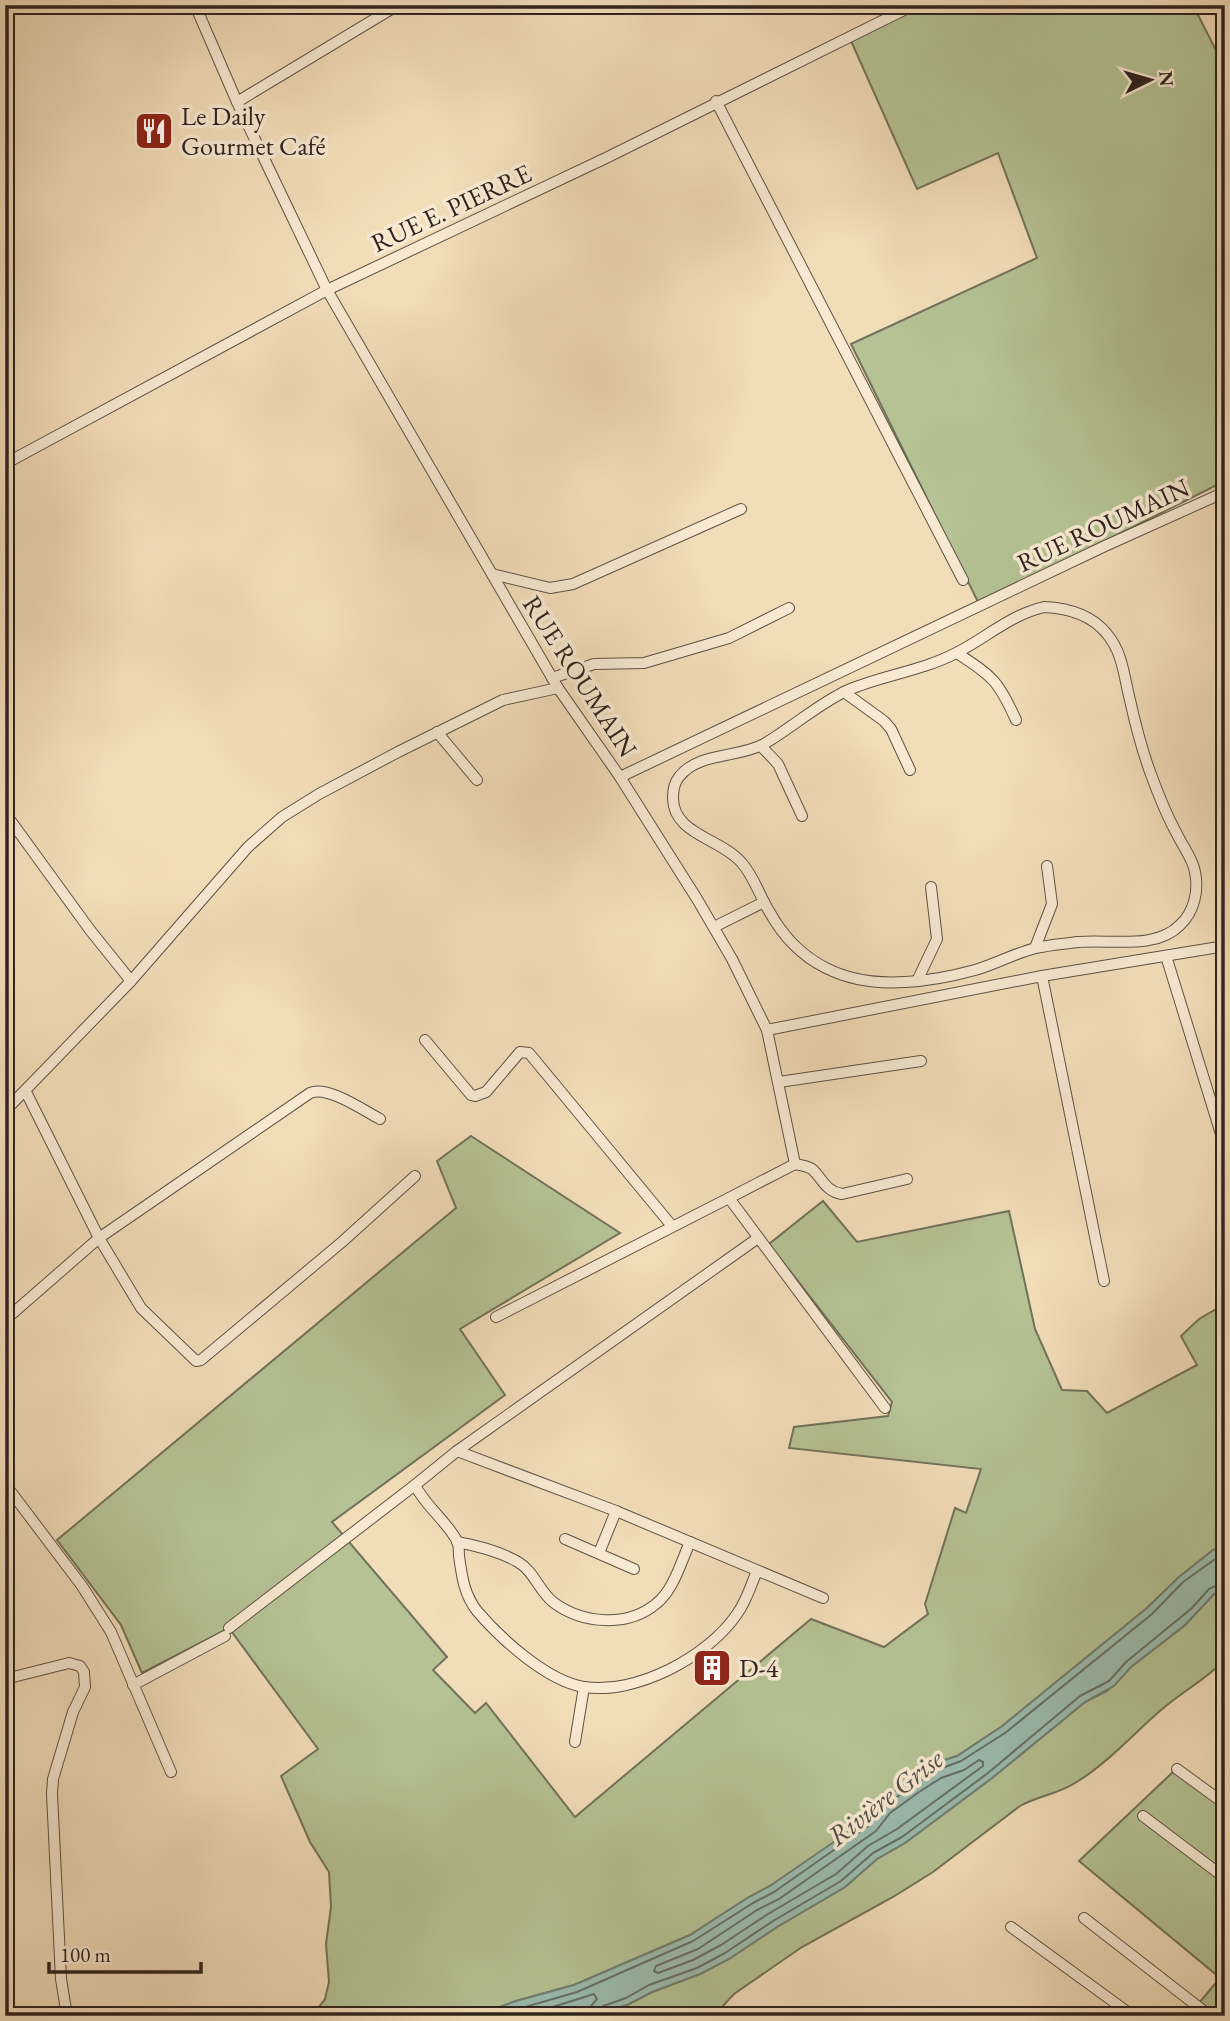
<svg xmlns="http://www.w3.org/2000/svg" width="1230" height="2021" font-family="'EB Garamond',serif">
	<rect width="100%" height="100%" fill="#f2ddb9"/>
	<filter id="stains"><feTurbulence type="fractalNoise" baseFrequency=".00286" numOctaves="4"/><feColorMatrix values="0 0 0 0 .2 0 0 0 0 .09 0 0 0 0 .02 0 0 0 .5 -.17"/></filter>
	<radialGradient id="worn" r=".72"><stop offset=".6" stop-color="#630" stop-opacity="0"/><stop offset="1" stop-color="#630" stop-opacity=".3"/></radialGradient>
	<!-- green -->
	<g fill="#b5c294" stroke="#727259" stroke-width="2">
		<path d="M925 5H1193L1225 68V481L979 604 851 344 1037 258 998 153 917 189 851 41Z"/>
		<path d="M471 1136 620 1233 460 1329 505 1395 332 1522 447 1657 433 1670 475 1713 486 1703 575 1817 811 1619 884 1647 928 1614 925 1604 955 1508 966 1513 981 1469 789 1448 794 1427 888 1416 892 1402 769 1244 823 1201 857 1242 1009 1211 1035 1329 1062 1390 1087 1391 1107 1413 1197 1365 1181 1336 1199 1319 1225 1304V1544L1213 1550 1179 1577 1147 1608 1001 1727 957 1756 933 1764 910 1779 900 1788 879 1801 867 1819 835 1842 770 1886 749 1897 690 1935 574 1985 516 2001 475 2016H312L325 1999 329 1982 326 1944 331 1907 329 1872 310 1842 281 1776 318 1749 229 1628 142 1673 121 1625 57 1540 456 1208 437 1161Z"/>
		<path d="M1225 1587V1660C1206 1679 1182 1692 1161 1710 1133 1734 1107 1764 1075 1783 1058 1794 1038 1796 1020 1806L933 1872 893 1897 802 1947 734 1994 721 2008 725 2016H595L629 2004 652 1992 700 1974 729 1959 777 1927 845 1887 877 1859 905 1843 992 1778 1085 1702 1107 1691 1131 1667 1185 1625 1214 1594Z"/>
		<path d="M1174 1771 1225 1807V2016H1188L1220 1978 1079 1861Z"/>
	</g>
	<!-- water -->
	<path fill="#9bbcae" stroke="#707f74" stroke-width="2" d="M1225 1544V1587L1214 1594 1185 1625 1131 1667 1114 1686 1085 1702 992 1778 905 1843 877 1859 845 1887 777 1927 729 1959 700 1974 652 1992 629 2004 595 2016H475L516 2001 574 1985 690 1935 749 1897 770 1886 867 1819 879 1801 900 1788 910 1779 933 1764 957 1756 1001 1727 1147 1608 1179 1577 1213 1550Z"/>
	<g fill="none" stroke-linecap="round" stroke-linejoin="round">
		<!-- shore -->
		<g stroke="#657066" stroke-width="2">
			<path d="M979 1760 983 1762V1766L897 1829 868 1846 836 1874 768 1914 721 1945 693 1960 658 1973 654 1971 656 1966 698 1949 757 1910 779 1899 876 1831 890 1813 919 1792 941 1778 964 1770Z"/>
			<path d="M494 2016 577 1992 693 1941 753 1903 774 1892 871 1824 884 1806 914 1785 937 1770 961 1761 1005 1733 1152 1614 1183 1582 1225 1552"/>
			<path d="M524 2016 594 1994 597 1999 591 2006 589 2016"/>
			<path d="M598 2016V2010L603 2006 626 1998 649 1985 697 1968 725 1953 773 1921 841 1881 873 1853 902 1837 988 1773 1080 1696 1109 1681 1126 1662 1192 1608 1209 1589 1225 1582"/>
		</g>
		<!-- minor casing -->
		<g stroke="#605245" stroke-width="12">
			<g id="minor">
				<path d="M195 5 237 102 327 290 558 688 620 777 697 899 732 959 767 1030 795 1164 729 1198 885 1408"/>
				<path d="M716 101 963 580"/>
				<path d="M237 102 398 5"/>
				<path d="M12 460 327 290 608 157 914 5"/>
				<path d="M492 574 550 588 573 584 741 509"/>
				<path d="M1044 607C1068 608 1091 614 1107 634 1123 653 1124 677 1130 700 1135 723 1141 746 1149 769 1157 791 1165 813 1177 834 1183 847 1193 859 1195 872 1199 891 1194 912 1180 925 1156 950 1111 939 1078 942 1064 944 1049 945 1036 948 1015 953 996 964 975 970 953 976 928 981 905 982 846 986 798 964 769 911 759 895 754 876 741 862 720 838 672 834 673 797 673 790 675 782 679 777 698 752 739 758 764 744 793 727 818 704 848 690 883 675 922 671 956 653 986 638 1010 615 1044 607Z"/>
				<path d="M957 653C993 677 998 680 1016 720"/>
				<path d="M552 678 594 664 644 663 729 638 789 608"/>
				<path d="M844 692 884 721 891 729 910 770"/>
				<path d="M437 732 477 780"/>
				<path d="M761 746 778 764 802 816"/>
				<path d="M620 777 1105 546 1225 492"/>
				<path d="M5 813 90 930 131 981"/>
				<path d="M714 927 764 902"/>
				<path d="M1035 948 1052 904 1047 866"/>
				<path d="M1166 956 1225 1147"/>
				<path d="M1042 976 1104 1281"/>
				<path d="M917 981 937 939 931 887"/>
				<path d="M767 1030 1042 976 1225 946"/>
				<path d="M425 1040 471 1095 475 1096 486 1092 520 1052 529 1053 672 1226"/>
				<path d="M779 1082 921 1061"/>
				<path d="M26 1092 99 1238 141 1308 196 1361 201 1360 342 1242 415 1176"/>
				<path d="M5 1111 131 981 248 847 282 817 319 794 398 752 503 700 558 688"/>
				<path d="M795 1164C801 1165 807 1166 812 1169 823 1179 825 1191 842 1194L907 1179"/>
				<path d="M496 1317 729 1198"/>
				<path d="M5 1320 99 1238 310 1093C327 1085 363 1110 380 1119"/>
				<path d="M457 1451 616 1511 823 1598"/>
				<path d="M5 1484 82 1586 111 1632 171 1772"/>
				<path d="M565 1539 634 1569"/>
				<path d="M457 1542C479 1546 499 1551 518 1562 534 1571 539 1591 553 1602 582 1624 628 1628 657 1603 674 1589 681 1562 690 1542"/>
				<path d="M599 1553 616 1511"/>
				<path d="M757 1571C751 1585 746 1602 737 1614 708 1657 636 1695 584 1687 547 1681 501 1639 477 1611 464 1594 462 1577 459 1556 459 1551 459 1545 457 1541 446 1520 425 1506 415 1485L457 1451 758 1238"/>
				<path d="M229 1628 415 1485"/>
				<path d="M5 1679 69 1663 80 1666 84 1672 85 1687 73 1712 53 1779 52 1794 61 1979 67 2016"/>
				<path d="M133 1685 225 1636"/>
				<path d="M575 1742 584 1687"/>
				<path d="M1177 1769 1225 1804"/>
				<path d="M1143 1816 1225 1878"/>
				<path d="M1084 1918 1210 2016"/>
				<path d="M1011 1927 1133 2016"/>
			</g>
		</g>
		<!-- minor -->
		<use href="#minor" stroke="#f7e9d2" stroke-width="10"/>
	</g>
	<!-- icons -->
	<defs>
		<g id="restaurant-square" transform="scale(2.0125)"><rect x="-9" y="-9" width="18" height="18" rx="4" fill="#8f2418" stroke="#f7e9d2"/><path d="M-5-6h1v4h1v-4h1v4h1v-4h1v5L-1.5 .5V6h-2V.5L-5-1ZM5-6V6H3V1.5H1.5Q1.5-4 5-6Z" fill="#fff"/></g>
		<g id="building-square" transform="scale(2.0125)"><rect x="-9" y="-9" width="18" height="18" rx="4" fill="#8f2418" stroke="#f7e9d2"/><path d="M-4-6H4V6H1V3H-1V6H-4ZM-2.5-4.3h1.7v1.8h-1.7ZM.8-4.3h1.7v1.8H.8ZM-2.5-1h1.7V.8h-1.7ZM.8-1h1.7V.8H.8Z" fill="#fff"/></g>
	</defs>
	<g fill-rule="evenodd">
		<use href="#restaurant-square" x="154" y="131"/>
		<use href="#building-square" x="712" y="1668"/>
	</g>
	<g text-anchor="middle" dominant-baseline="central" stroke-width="7" stroke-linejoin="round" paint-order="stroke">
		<!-- poi labels -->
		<g font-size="26" fill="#2f231e" stroke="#f7e9d2" text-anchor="start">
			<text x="181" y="116">Le Daily<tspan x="181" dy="30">Gourmet Café</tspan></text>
			<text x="739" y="1668">D-4</text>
		</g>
		<!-- street labels -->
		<g font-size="26" fill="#2f231e" stroke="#f7e9d2">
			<text transform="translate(451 208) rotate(-25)">RUE E. PIERRE</text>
			<text transform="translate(1103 525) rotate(-25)">RUE ROUMAIN</text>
			<text transform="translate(580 676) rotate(57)">RUE ROUMAIN</text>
		</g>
		<!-- water labels -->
		<g font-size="28" font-style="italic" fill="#4f5149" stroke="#f7e9d2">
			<text transform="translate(885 1797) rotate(-38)">Rivière Grise</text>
		</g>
	</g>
	<!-- margin -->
	<rect width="1230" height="2021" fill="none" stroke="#f2ddb9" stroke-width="28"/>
	<rect x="7" y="7" width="1216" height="2007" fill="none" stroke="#2f231e" stroke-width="3.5"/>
	<rect x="14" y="14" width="1202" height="1993" fill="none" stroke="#2f231e" stroke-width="2"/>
	<!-- north arrow -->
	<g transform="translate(1150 80) rotate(85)" stroke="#f7e9d2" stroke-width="5" paint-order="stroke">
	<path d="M0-5L12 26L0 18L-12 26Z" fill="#2f231e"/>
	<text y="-10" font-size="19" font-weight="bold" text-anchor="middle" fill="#2f231e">N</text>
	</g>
	<!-- scale -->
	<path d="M49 1962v10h152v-10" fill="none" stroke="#2f231e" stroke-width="3.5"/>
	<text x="60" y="1962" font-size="21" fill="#2f231e" stroke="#f7e9d2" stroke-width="5" paint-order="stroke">100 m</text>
	<rect width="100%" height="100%" filter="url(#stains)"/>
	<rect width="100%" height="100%" fill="url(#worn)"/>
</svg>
